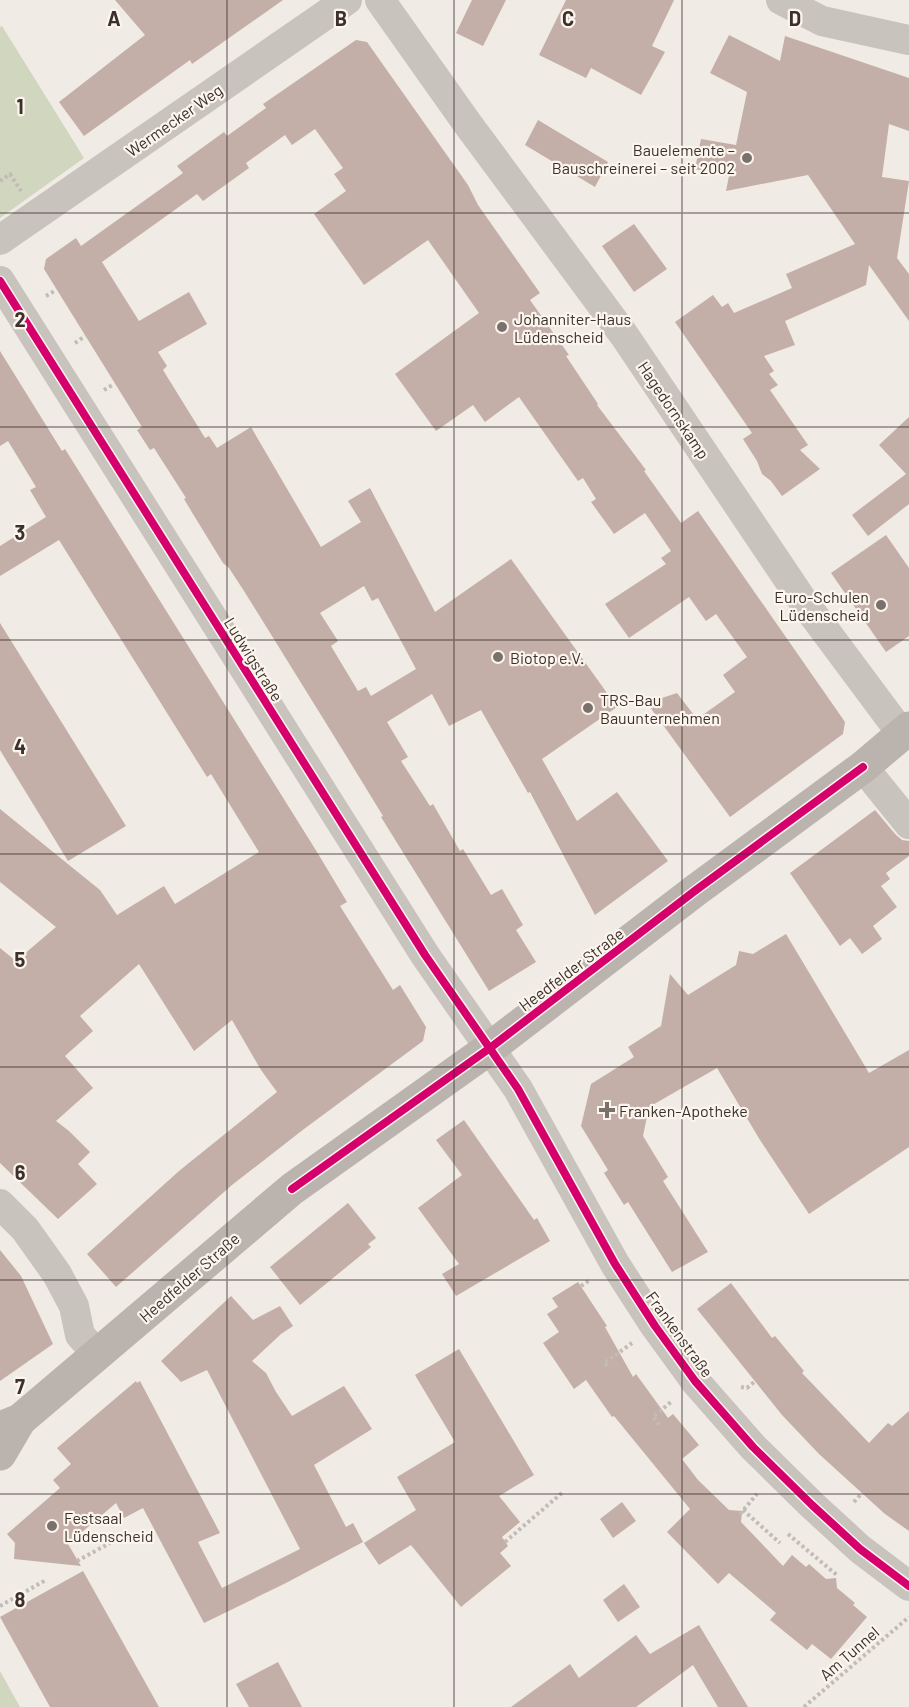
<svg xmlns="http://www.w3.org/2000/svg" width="909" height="1707" font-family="Barlow,sans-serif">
	<rect width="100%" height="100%" fill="#f0ebe5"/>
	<!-- green -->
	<g fill="#d1d6bf">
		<path d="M2 26 84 158 0 218V27Z"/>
		<path d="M0 1671 20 1707H0Z"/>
	</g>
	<!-- building -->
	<g fill="#c3afa7" fill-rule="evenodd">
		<path d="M115 0H283L192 64 190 60 84 136 59 102 145 35Z"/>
		<path d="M472 0H506L483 46 456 33Z"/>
		<path d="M566 0H674L652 46 665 52 641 95 591 68 586 78 539 55Z"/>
		<path d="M729 35 780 61 785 36 909 78V131L889 124 882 177 909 181 897 258 909 274V321L869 265 866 285 785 321 795 345 764 356 774 371 769 374 778 385 770 390 808 445 800 450 820 469 782 496 771 481 762 474 757 461 743 439 752 433 675 322 713 295 722 307 728 303 734 313 792 288 786 274 855 244 808 175 726 191 729 176 695 169 701 139 736 145 747 92 710 73Z"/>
		<path d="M356 40 367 42 468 185 478 205 540 293 530 300 569 355 566 356 598 404 597 405 646 470 644 471 681 523 698 511 845 722 843 734 730 817 647 703 677 693 697 719 735 692 723 675 747 657 716 614 706 621 689 597 629 638 605 604 666 564 661 558 671 551 645 513 614 534 591 502 596 499 583 478 578 481 519 397 485 422 473 405 436 431 395 374 479 313 428 240 364 285 314 214 346 191 334 174 343 168 315 129 292 145 285 135 246 163 249 168 203 201 197 194 102 262 139 321 189 292 207 324 158 352 167 366 163 370 205 438 209 436 217 448 251 427 321 547 361 522 348 501 370 488 435 612 511 559 617 707 542 759 577 821 617 792 668 861 595 915 530 792 528 793 481 710 449 726 432 694 387 722 408 757 401 761 430 806 433 804 460 851 463 849 491 895 502 889 523 925 516 930 536 962 489 991 381 817 383 816 342 749 244 591 229 568 223 563 193 514 184 499 186 498 154 448 150 450 137 430 142 427 44 269 46 259 76 238 81 246 183 173 177 166 224 132 227 136 266 108 263 104ZM364 586 372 601 378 598 416 669 371 696 366 687 358 691 331 646 338 641 320 613Z"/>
		<path d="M538 120 608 162 595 187 525 145Z"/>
		<path d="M634 224 667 269 634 292 602 246Z"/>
		<path d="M0 351 62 451 65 449 317 852 347 902 340 906 393 990 400 985 426 1027 423 1041 304 1129 232 1185 116 1287 87 1254 179 1171 277 1092 261 1070 232 1020 194 1051 139 964 80 1016 93 1031 65 1056 93 1088 56 1121 69 1131 90 1152 78 1164 97 1184 58 1219 0 1163V948L16 961 56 927 0 882V809L100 890 117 915 164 886 175 904 259 852 211 774 207 777 59 540 0 576V546L46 517 30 490 36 487 8 441 0 446Z"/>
		<path d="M909 417V504L868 536 852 515 906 474 879 445Z"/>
		<path d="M886 535 909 568V636L886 652 831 573Z"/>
		<path d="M0 623 126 826 68 861 0 750Z"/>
		<path d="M875 810 896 835 902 840 909 841V856L886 873 890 879 881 886 897 907 873 926 882 939 862 954 850 938 840 946 790 873Z"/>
		<path d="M786 934 869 1073 909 1050V1147L809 1214 760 1140 717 1068 649 1107 643 1136 668 1177 663 1181 708 1252 672 1272 628 1202 624 1205 604 1173 608 1170 581 1126 591 1084 634 1057 628 1047 661 1026 670 974 688 995 736 965 739 951 753 954Z"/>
		<path d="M464 1120 534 1220 537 1218 550 1241 456 1296 442 1274 459 1264 418 1208 462 1175 436 1140Z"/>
		<path d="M348 1203 376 1238 368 1244 371 1247 300 1305 270 1267Z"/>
		<path d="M0 1250 21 1276 53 1344 0 1381Z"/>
		<path d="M578 1282 607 1326 605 1327 633 1377 636 1374 668 1418 673 1414 699 1445 682 1459 698 1480 729 1510 742 1511 741 1522 783 1566 792 1555 806 1567 809 1564 826 1579 836 1578 837 1588 855 1603 853 1605 867 1617 831 1659 812 1644 807 1650 770 1620 776 1613 729 1573 718 1584 667 1532 690 1509 614 1416 612 1417 586 1380 574 1389 543 1343 559 1332 547 1314 558 1307 552 1298Z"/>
		<path d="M731 1283 772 1338 775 1336 804 1371 802 1373 869 1443 888 1423 892 1426 909 1411V1531L885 1514 819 1454 782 1415 697 1309Z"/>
		<path d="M231 1296 253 1320 280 1306 293 1326 281 1334 252 1361 266 1373 276 1392 292 1416 344 1386 372 1429 314 1465 346 1527 353 1523 363 1542 286 1583 204 1623 143 1508 124 1518 116 1503 68 1544 81 1566 14 1559 15 1543 7 1534 60 1488 53 1480 71 1464 57 1448 136 1381 137 1383 140 1381 220 1533 198 1542 222 1588 300 1549 207 1370 181 1382 161 1361Z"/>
		<path d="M459 1349 534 1475 499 1496 520 1522 502 1537 508 1546 500 1553 511 1566 461 1607 411 1545 379 1565 364 1543 416 1510 397 1477 455 1442 415 1375Z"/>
		<path d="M622 1502 636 1521 613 1538 600 1519Z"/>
		<path d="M83 1571 159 1707H50L0 1617Z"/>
		<path d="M624 1584 640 1607 618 1622 603 1600Z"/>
		<path d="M699 1625 748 1707H718L693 1665 636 1707H511L570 1664 579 1678 636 1635 650 1654Z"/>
		<path d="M278 1662 302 1707H249L236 1684Z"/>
	</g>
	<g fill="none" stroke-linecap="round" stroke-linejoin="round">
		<!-- path -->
		<g stroke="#c2bbb6" stroke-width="4" stroke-dasharray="3 3" stroke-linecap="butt">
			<path d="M0 181 10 174 21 191"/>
			<path d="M46 296 56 290"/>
			<path d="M75 343 85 336"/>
			<path d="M104 390 114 384"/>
			<path d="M581 1286 590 1280"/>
			<path d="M607 1366 604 1363 632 1343"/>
			<path d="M741 1387 747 1388 754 1382"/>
			<path d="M659 1425 653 1417 672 1401"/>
			<path d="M854 1502 862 1493"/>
			<path d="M743 1510 780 1543"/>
			<path d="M740 1514 757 1494"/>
			<path d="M788 1534 838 1576"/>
			<path d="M505 1542 563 1492"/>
			<path d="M77 1561 110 1543"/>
			<path d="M21 1594 26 1603"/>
			<path d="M0 1606 46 1580"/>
			<path d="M804 1707 909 1617"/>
		</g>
		<!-- minor -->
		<g stroke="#c9c3be" stroke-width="30">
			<path d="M380 0 467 123 624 335 803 601 902 734"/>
			<path d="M781 0 822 21 909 40"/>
			<path d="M0 240 347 0"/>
			<path d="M0 281 425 955 518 1089 615 1264 655 1326 695 1381 753 1447 812 1505 860 1549 909 1586"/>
			<path d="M863 767 909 824"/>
			<path d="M0 1204 25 1229 57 1274 74 1306 80 1335 98 1355"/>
		</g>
		<!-- secondary -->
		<g stroke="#bab3ae" stroke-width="33">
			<path d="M0 1428 20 1420 292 1189 490 1048 696 890 863 767 909 728"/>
			<path d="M0 1454 20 1420"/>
		</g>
		<!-- cycleway casing -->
		<g stroke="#fbf5ee" stroke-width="11">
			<g id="cycleway">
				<path d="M0 281 425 955 518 1089 615 1264 655 1326 695 1381 753 1447 812 1505 860 1549 909 1586"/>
				<path d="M292 1189 490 1048 696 890 863 767"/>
			</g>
		</g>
		<!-- cycleway -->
		<use href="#cycleway" stroke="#d6006c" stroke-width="8"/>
	</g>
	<!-- grid -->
	<path fill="none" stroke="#3b302b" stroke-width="1.5" stroke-opacity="0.55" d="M227 0V1707M454 0V1707M682 0V1707M0 213H909M0 427H909M0 640H909M0 854H909M0 1067H909M0 1280H909M0 1494H909"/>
	<!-- markers -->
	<g fill="#7a716c" stroke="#fbf5ee" stroke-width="2">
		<circle cx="747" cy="158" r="6"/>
		<circle cx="502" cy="327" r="6"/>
		<circle cx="881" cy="605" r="6"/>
		<circle cx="498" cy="657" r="6"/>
		<circle cx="588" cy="708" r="6"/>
		<path d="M604 1101h6v6h6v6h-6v6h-6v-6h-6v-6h6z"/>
		<circle cx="52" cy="1526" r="6"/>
	</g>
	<g text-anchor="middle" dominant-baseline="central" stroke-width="4.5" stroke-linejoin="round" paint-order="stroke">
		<!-- street labels -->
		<g font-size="16" fill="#3b302b" stroke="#fbf5ee">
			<text transform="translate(174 120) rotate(-35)">Wermecker Weg</text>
			<text transform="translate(674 410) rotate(56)">Hagedornskamp</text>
			<text transform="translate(254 659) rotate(58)">Ludwigstraße</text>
			<text transform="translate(571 969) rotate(-37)">Heedfelder Straße</text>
			<text transform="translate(189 1277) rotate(-41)">Heedfelder Straße</text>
			<text transform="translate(680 1334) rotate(54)">Frankenstraße</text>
			<text transform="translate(849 1653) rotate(-41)">Am Tunnel</text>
		</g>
		<!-- poi labels -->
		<g font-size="16" fill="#3b302b" stroke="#fbf5ee" text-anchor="start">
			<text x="735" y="149" text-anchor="end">Bauelemente –<tspan x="735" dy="18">Bauschreinerei – seit 2002</tspan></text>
			<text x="514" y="318">Johanniter-Haus<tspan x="514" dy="18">Lüdenscheid</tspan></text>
			<text x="869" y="596" text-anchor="end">Euro-Schulen<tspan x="869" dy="18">Lüdenscheid</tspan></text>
			<text x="510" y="657">Biotop e.V.</text>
			<text x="600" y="699">TRS-Bau<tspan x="600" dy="18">Bauunternehmen</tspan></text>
			<text x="619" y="1110">Franken-Apotheke</text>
			<text x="64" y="1517">Festsaal<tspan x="64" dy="18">Lüdenscheid</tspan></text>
		</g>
	</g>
	<g font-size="20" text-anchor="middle" font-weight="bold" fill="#3b302b" stroke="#fbf5ee" stroke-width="4.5" stroke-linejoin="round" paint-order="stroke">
		<text x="114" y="26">A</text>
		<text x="341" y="26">B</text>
		<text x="568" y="26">C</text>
		<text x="795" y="26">D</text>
		<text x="20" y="114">1</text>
		<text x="20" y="327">2</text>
		<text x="20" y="540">3</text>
		<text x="20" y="754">4</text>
		<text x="20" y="967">5</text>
		<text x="20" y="1180">6</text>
		<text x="20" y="1394">7</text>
		<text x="20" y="1607">8</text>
	</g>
</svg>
